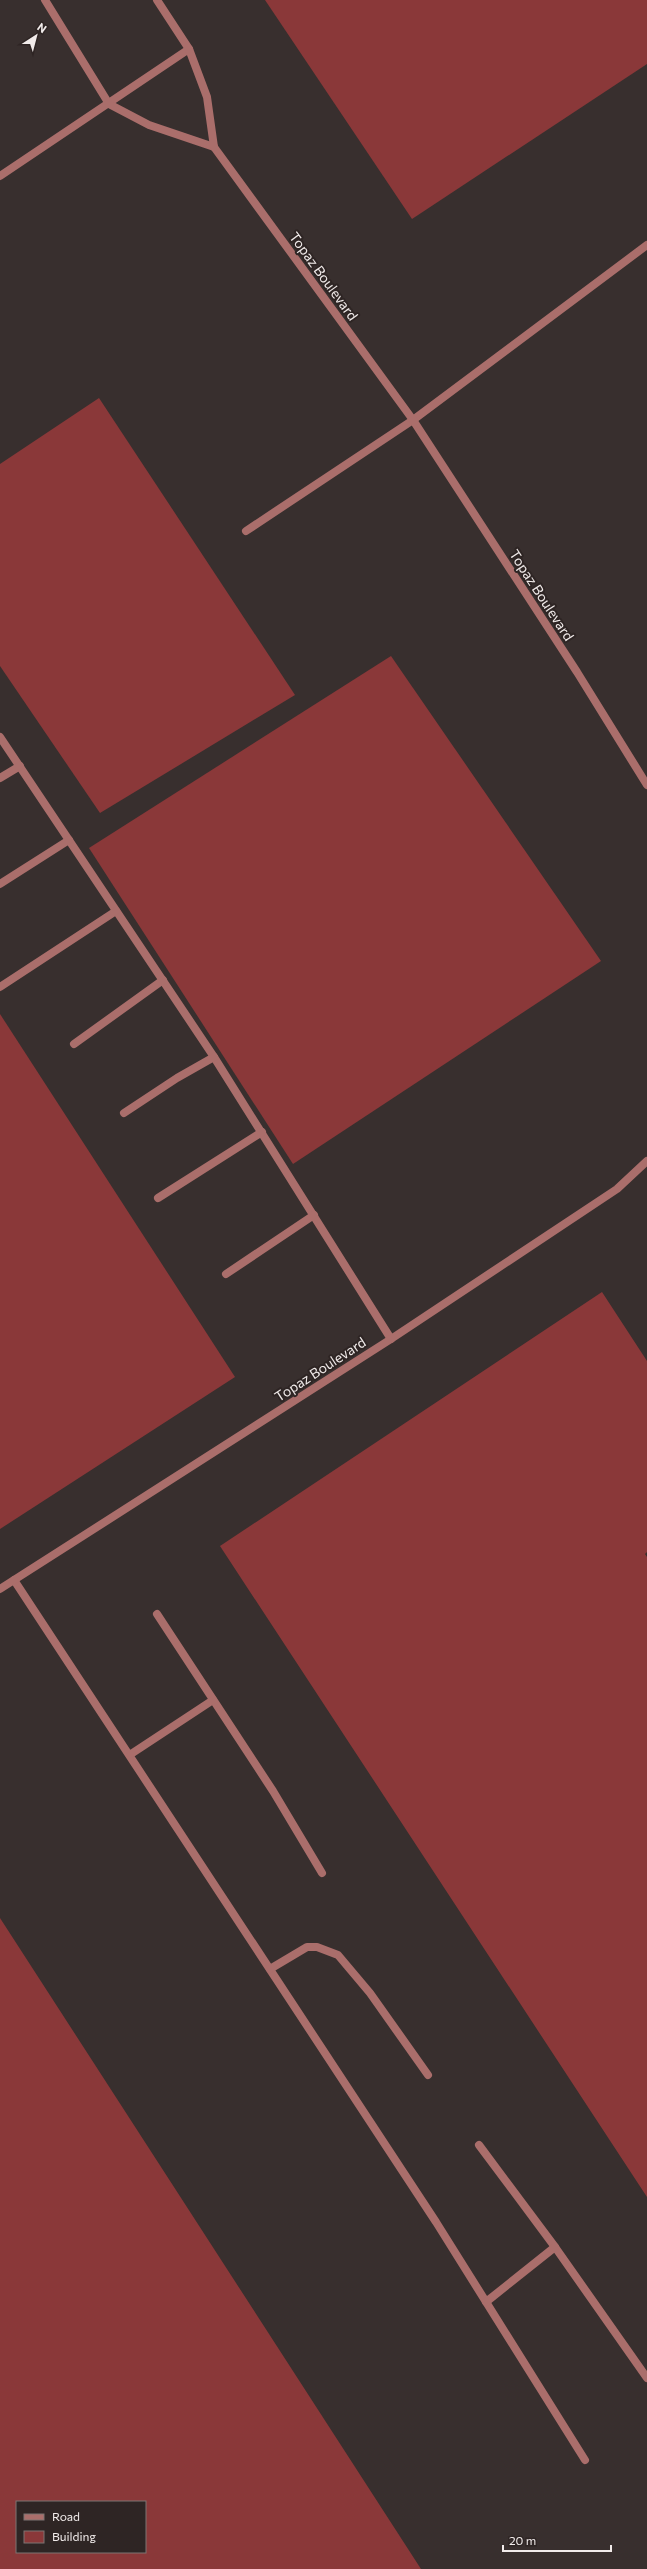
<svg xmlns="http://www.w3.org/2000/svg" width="647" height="2569" font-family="Commissioner,sans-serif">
	<rect width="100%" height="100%" fill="#382f2e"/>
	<!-- building -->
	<g fill="#8a3839" fill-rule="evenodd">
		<path d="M265 0H647V64L412 219Z"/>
		<path d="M99 398 295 695 100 813 0 666V464Z"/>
		<path d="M391 656 601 961 293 1164 89 848Z"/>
		<path d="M0 1014 235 1377 0 1529Z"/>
		<path d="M602 1292 647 1361V1552L645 1554 647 1557V2197L220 1546Z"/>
		<path d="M0 1918 421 2569H0ZM17 2502H145V2552H17Z"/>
	</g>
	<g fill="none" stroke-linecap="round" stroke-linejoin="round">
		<!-- service -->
		<g stroke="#aa6e6b" stroke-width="8">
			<path d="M0 176 189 49"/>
			<path d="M246 531 413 420 647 245"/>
			<path d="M0 737 214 1057 391 1339"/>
			<path d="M0 778 20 766"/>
			<path d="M0 884 69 840"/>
			<path d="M0 987 116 911"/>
			<path d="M74 1044 163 980"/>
			<path d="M124 1113 177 1078 214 1057"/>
			<path d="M158 1198 262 1132"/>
			<path d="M226 1274 314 1215"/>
			<path d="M14 1580 436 2222 585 2460"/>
			<path d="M157 1614 273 1791 322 1873"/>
			<path d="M131 1754 213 1700"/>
			<path d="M270 1969 307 1947H317L338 1955 370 1993 428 2075"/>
			<path d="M479 2145 555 2247 647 2378"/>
			<path d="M486 2302 555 2247"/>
		</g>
		<!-- minor -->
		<g stroke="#aa6e6b" stroke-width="8">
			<path d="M45 0 109 104 149 125 214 147"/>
			<path d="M157 0 189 49 207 97 214 147 413 420 577 672 647 785"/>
			<path d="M0 1589 391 1339 617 1189 647 1161"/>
		</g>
	</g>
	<g text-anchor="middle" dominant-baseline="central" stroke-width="4" stroke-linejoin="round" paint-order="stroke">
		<!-- street labels -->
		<g font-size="14" fill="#f1ebea" stroke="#2e2524">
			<text transform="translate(324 276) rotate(54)">Topaz Boulevard</text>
			<text transform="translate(542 595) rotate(57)">Topaz Boulevard</text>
			<text transform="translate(320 1369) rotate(-33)">Topaz Boulevard</text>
		</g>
	</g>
	<!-- legend -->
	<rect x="16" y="2501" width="130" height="52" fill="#2e2524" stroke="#7c7473"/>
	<rect x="24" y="2514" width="20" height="6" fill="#aa6e6b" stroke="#7c7473"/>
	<text x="52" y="2521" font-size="12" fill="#f1ebea">Road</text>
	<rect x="24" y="2531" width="20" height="12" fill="#8a3839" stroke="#7c7473"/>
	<text x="52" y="2541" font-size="12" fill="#f1ebea">Building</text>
	<!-- north arrow -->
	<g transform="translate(36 36) rotate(36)" stroke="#2e2524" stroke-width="3" paint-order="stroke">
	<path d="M0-3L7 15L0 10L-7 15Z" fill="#f1ebea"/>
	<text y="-6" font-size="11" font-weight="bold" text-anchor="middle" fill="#f1ebea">N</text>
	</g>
	<!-- scale -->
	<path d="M503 2545v6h108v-6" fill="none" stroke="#f1ebea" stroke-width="2"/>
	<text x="509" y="2545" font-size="12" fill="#f1ebea" stroke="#2e2524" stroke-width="3" paint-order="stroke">20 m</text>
</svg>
